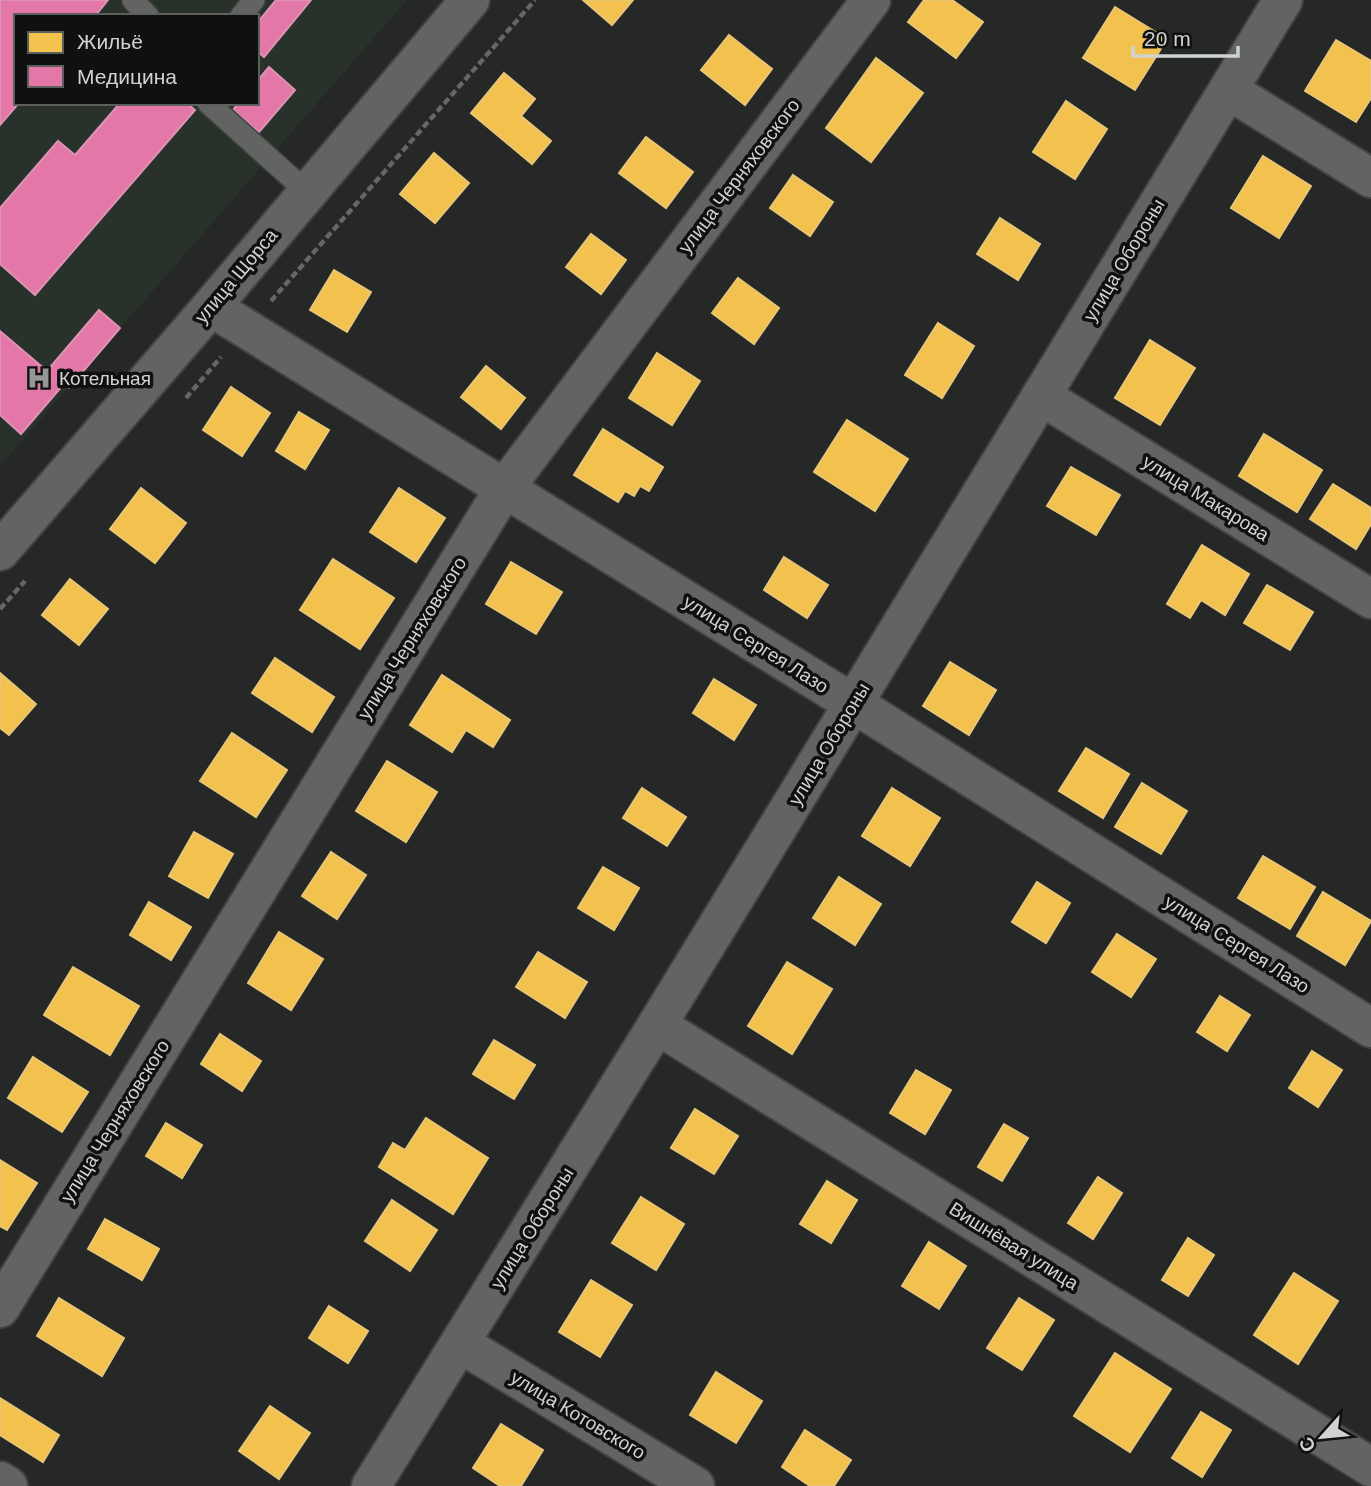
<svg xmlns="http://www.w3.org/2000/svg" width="1371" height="1486" font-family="Arial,sans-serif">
	<rect width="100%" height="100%" fill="#252826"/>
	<!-- built -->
	<path fill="#28322b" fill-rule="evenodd" d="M0 0H407L0 466ZM16 16H257V103H16Z"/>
	<!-- homes -->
	<g fill="#f2c14e" stroke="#e8c675" stroke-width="2">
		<path d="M583 0H633L612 25Z"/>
		<path d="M924 0H952L983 22 956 58 908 22Z"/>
		<path d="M1115 7 1167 39 1135 90 1083 58Z"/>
		<path d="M729 35 772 69 745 105 701 70Z"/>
		<path d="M1336 40 1371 61V98L1356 122 1305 91Z"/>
		<path d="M876 58 923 93 871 162 826 128Z"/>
		<path d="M504 73 535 99 521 116 551 141 532 164 471 113Z"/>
		<path d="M1066 101 1107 129 1075 179 1033 152Z"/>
		<path d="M646 137 693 172 666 208 619 173Z"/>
		<path d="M434 153 469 183 435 223 400 194Z"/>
		<path d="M1263 156 1311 186 1279 238 1231 208Z"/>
		<path d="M793 175 833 202 810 236 770 208Z"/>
		<path d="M1000 218 1040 244 1018 280 977 254Z"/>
		<path d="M591 234 626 260 601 294 566 267Z"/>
		<path d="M334 270 371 292 347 332 310 310Z"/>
		<path d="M738 278 779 308 754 344 712 313Z"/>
		<path d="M938 323 974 346 942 398 905 375Z"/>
		<path d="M1150 340 1195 368 1160 425 1115 398Z"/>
		<path d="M657 353 700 381 672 425 629 398Z"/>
		<path d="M486 366 525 398 501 429 461 397Z"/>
		<path d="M231 387 270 413 242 456 203 430Z"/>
		<path d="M299 412 329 430 305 469 276 451Z"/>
		<path d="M847 420 908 459 875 511 814 472Z"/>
		<path d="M603 429 663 467 649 491 640 486 634 496 625 491 618 502 574 475Z"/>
		<path d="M1264 434 1322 470 1297 512 1239 476Z"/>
		<path d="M1071 467 1120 495 1096 535 1047 506Z"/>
		<path d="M1333 484 1371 508V524L1356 549 1310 519Z"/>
		<path d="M141 488 186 523 155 563 110 529Z"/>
		<path d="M399 488 445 518 416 562 370 532Z"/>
		<path d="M1202 545 1249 574 1225 615 1201 600 1190 618 1167 604Z"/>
		<path d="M784 557 828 585 807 618 764 590Z"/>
		<path d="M333 559 394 598 360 649 300 610Z"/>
		<path d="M511 562 562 592 536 634 486 604Z"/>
		<path d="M70 579 108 609 79 645 42 615Z"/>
		<path d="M1267 585 1313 612 1290 650 1244 623Z"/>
		<path d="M275 658 334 697 312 732 252 693Z"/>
		<path d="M950 662 996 690 969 735 923 706Z"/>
		<path d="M0 673 36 704 9 735 0 728Z"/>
		<path d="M442 675 510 720 493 747 466 730 452 752 410 725Z"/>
		<path d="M714 679 756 705 734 740 693 713Z"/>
		<path d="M232 733 287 770 256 817 200 781Z"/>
		<path d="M1086 748 1129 774 1103 818 1059 791Z"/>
		<path d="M387 761 437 792 406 842 356 811Z"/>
		<path d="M1142 783 1187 811 1161 854 1115 827Z"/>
		<path d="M642 788 686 817 667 846 623 818Z"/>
		<path d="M892 788 940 818 910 866 862 836Z"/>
		<path d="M194 832 233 854 208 898 169 876Z"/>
		<path d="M331 852 366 875 337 919 302 896Z"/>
		<path d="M1263 856 1315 887 1290 929 1238 898Z"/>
		<path d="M603 867 639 888 614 930 578 908Z"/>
		<path d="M839 877 881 904 855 945 813 918Z"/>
		<path d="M1037 882 1070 903 1046 943 1012 922Z"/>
		<path d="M1323 892 1371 921 1345 965 1297 936Z"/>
		<path d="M149 902 191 927 171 960 130 935Z"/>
		<path d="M279 932 323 959 291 1010 248 983Z"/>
		<path d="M1117 934 1156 959 1131 997 1092 972Z"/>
		<path d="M538 952 587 982 565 1018 516 987Z"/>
		<path d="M787 962 832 989 792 1054 748 1026Z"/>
		<path d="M73 967 139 1006 110 1055 44 1015Z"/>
		<path d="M1220 996 1250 1015 1227 1051 1197 1032Z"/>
		<path d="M220 1034 261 1061 242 1091 201 1064Z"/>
		<path d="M494 1040 535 1065 514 1099 473 1074Z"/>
		<path d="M1312 1051 1342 1070 1318 1107 1289 1088Z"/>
		<path d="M33 1057 88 1092 62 1132 8 1098Z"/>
		<path d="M916 1070 951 1090 925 1134 890 1113Z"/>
		<path d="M695 1109 738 1136 714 1174 671 1148Z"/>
		<path d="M426 1118 488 1158 453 1214 379 1167 393 1143 405 1150Z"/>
		<path d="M166 1123 202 1145 182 1178 146 1156Z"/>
		<path d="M1004 1124 1028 1138 1002 1181 978 1167Z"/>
		<path d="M0 1160 37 1183 7 1230 0 1226Z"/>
		<path d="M1098 1177 1122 1193 1093 1239 1068 1223Z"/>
		<path d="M827 1181 857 1200 831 1243 800 1224Z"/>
		<path d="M641 1197 684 1224 656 1270 612 1243Z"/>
		<path d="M392 1200 437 1230 410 1271 365 1241Z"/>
		<path d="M105 1219 159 1249 142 1280 88 1249Z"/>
		<path d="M1188 1238 1214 1255 1188 1296 1162 1280Z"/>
		<path d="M929 1242 966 1266 939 1309 902 1286Z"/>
		<path d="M1294 1273 1338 1301 1298 1364 1254 1335Z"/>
		<path d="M591 1280 632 1305 600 1357 559 1332Z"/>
		<path d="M59 1298 124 1338 102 1376 37 1336Z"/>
		<path d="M1019 1298 1054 1320 1022 1370 987 1348Z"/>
		<path d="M329 1306 368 1331 348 1363 309 1338Z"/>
		<path d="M1115 1353 1171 1389 1130 1452 1074 1416Z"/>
		<path d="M716 1372 762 1401 736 1443 690 1415Z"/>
		<path d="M0 1398 59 1435 43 1462 0 1435Z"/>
		<path d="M270 1406 310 1433 279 1479 239 1451Z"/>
		<path d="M1201 1412 1231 1430 1202 1477 1172 1458Z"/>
		<path d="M501 1424 543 1450 521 1486H500L473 1468Z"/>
		<path d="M805 1430 851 1460 834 1486H810L782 1467Z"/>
	</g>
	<!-- health -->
	<g fill="#e377a8" stroke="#dd93b4" stroke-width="2">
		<path d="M0 0H108L95 16H16V103H19L0 125Z"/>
		<path d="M276 0H311L264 57 257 51V23Z"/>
		<path d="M269 67 295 90 259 132 233 110 238 103H257V81Z"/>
		<path d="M120 103H187L195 110 35 295 0 264V208L58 141 75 155Z"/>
		<path d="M99 310 120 328 69 388 63 385 21 434 0 415V331L47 371Z"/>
	</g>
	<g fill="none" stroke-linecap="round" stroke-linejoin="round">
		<!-- lane casing -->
		<g stroke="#414341" stroke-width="24">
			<g id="lane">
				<path d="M133 0 148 16"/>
				<path d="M241 16 254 0"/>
				<path d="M208 103 307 192"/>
			</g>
		</g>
		<!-- street casing -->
		<g stroke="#414341" stroke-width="42">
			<g id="street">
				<path d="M1228 90 1371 178"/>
				<path d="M211 307 854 704 1371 1028"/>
				<path d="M1041 396 1371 599"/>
				<path d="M0 551 211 307 470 0"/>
				<path d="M657 1025 1371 1467"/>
				<path d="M0 1308 504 489 871 0"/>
				<path d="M461 1344 695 1486"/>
				<path d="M0 1481 8 1486"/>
			</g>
		</g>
		<!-- secondary casing -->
		<g stroke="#414341" stroke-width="42">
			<path id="secondary" d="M371 1486 657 1025 1283 0"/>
		</g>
		<!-- path -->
		<g stroke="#656665" stroke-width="4.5" stroke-dasharray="7 3.5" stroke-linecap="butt">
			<path d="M271 301 535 0"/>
			<path d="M186 398 221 357"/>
			<path d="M0 609 25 581"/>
		</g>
		<!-- lane -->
		<use href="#lane" stroke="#626462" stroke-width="21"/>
		<!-- street -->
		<use href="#street" stroke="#626462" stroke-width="38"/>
		<!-- secondary -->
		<use href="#secondary" stroke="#626462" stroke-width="38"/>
	</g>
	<!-- icons -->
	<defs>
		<g id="hospital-bare" transform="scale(1.89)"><path d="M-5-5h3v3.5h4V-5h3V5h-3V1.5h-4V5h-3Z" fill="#949795" stroke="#0f1110" stroke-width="2.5" paint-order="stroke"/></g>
	</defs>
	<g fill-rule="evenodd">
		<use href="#hospital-bare" x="39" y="378"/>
	</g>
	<g text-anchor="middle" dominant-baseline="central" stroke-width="7" stroke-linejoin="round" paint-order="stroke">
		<!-- street labels -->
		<g font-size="19" fill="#d0d3d1" stroke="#0f1110">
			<text transform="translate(739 176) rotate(-53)">улица Черняховского</text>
			<text transform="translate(1124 260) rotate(-59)">улица Обороны</text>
			<text transform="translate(236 276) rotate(-50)">улица Щорса</text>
			<text transform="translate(1206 498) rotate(32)">улица Макарова</text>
			<text transform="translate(412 638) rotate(-58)">улица Черняховского</text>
			<text transform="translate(756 644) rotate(32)">улица Сергея Лазо</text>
			<text transform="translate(829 744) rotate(-59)">улица Обороны</text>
			<text transform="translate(1237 944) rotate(32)">улица Сергея Лазо</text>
			<text transform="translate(115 1121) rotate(-58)">улица Черняховского</text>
			<text transform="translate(532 1228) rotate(-58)">улица Обороны</text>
			<text transform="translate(1014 1246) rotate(32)">Вишнёвая улица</text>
			<text transform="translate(578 1415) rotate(31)">улица Котовского</text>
		</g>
		<!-- poi labels -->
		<g font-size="19" fill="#d0d3d1" stroke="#0f1110" text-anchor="start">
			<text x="59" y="378">Котельная</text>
		</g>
	</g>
	<!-- legend -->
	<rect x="14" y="14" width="245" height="91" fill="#0f1110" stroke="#5c5f5d" stroke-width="2"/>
	<rect x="28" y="32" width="35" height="21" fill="#f2c14e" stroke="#5c5f5d" stroke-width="2"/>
	<text x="77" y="49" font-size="21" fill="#d0d3d1">Жильё</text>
	<rect x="28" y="66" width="35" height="21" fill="#e377a8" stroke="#5c5f5d" stroke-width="2"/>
	<text x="77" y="84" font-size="21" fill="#d0d3d1">Медицина</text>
	<!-- north arrow -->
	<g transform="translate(1322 1437) rotate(243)" stroke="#0f1110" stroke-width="5" paint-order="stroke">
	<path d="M0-5L12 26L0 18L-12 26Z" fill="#d0d3d1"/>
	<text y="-10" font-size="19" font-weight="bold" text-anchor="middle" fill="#d0d3d1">С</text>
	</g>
	<!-- scale -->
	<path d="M1133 46v10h105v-10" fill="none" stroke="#d0d3d1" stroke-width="3.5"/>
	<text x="1144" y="46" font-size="21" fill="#d0d3d1" stroke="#0f1110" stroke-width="5" paint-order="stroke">20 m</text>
</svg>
